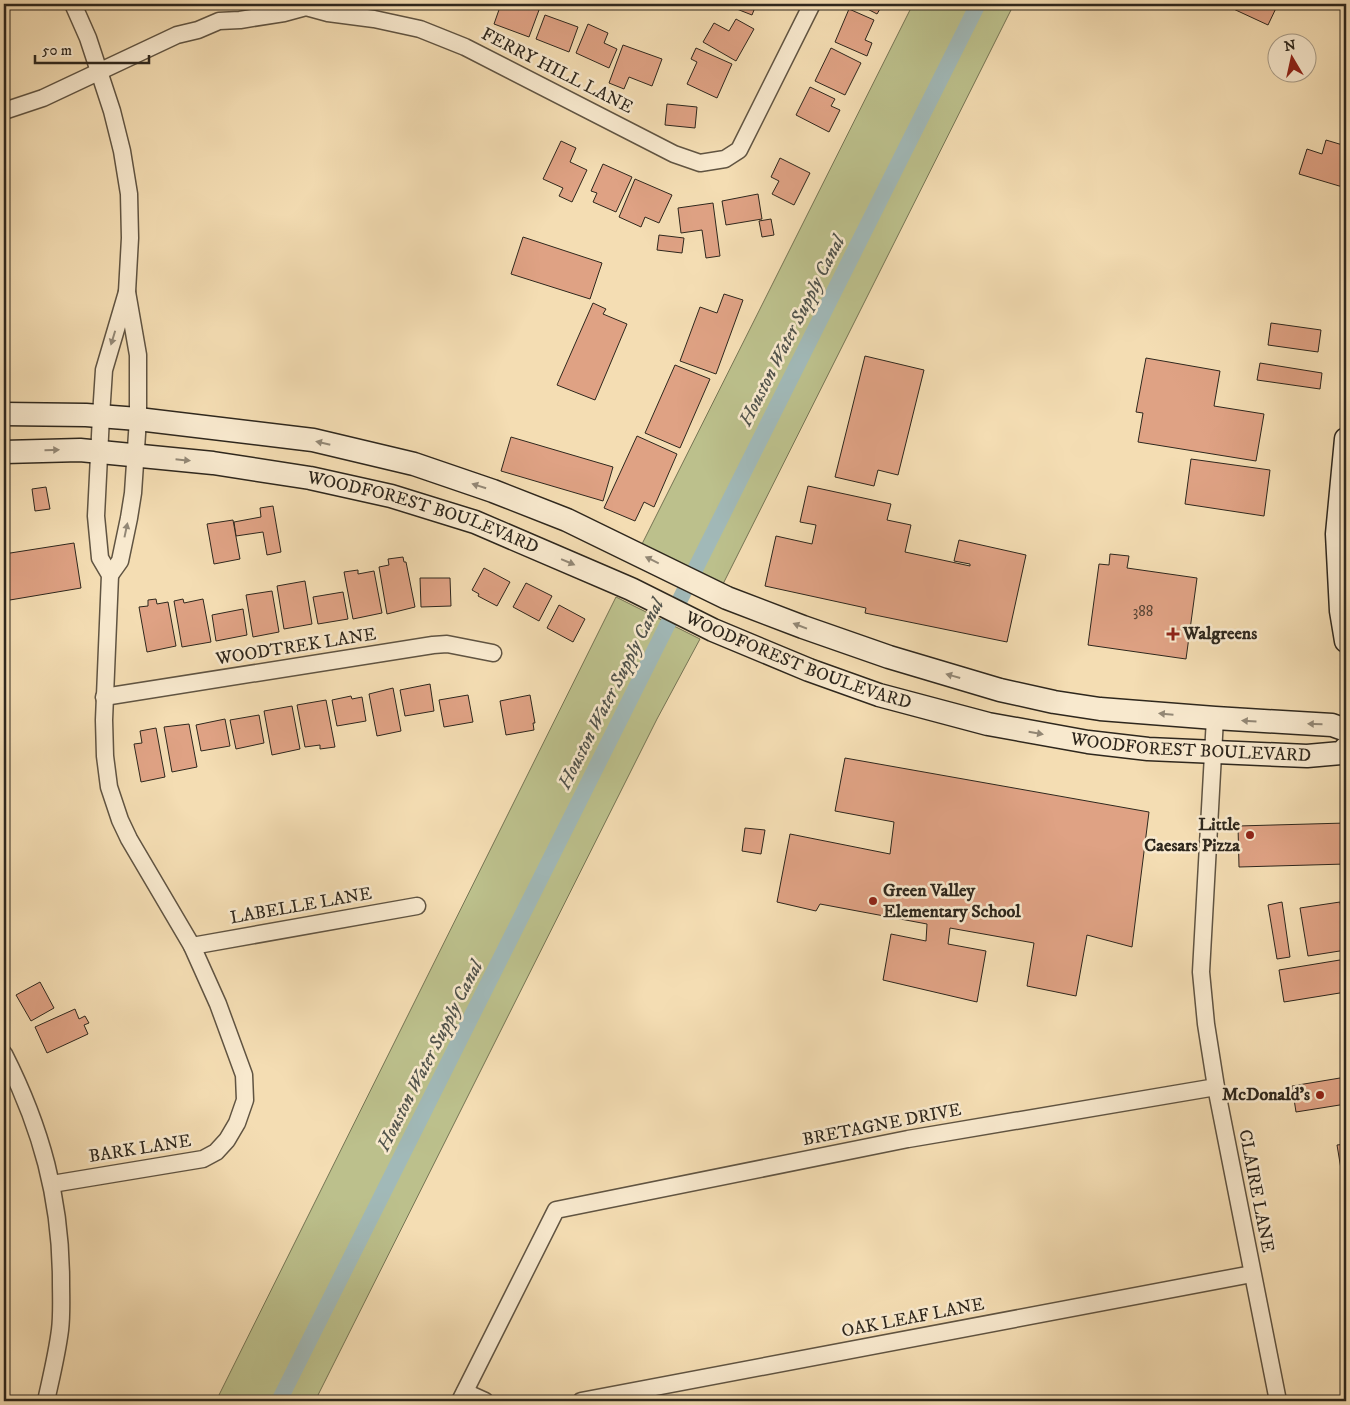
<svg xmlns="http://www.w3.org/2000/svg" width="1350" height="1405" font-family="'IM FELL DW Pica',serif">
	<rect width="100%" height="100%" fill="#f4ddb3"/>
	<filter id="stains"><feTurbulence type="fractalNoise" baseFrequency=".004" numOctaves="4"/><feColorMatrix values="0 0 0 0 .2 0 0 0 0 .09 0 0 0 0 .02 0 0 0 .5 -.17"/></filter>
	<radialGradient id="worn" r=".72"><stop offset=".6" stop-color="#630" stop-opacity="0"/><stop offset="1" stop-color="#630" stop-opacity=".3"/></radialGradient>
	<!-- green -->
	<g fill="#bcc08c" stroke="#757454">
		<path d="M913 4H1014L723 584 642 544Z"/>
		<path d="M616 597 700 639 657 719 315 1401H216Z"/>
	</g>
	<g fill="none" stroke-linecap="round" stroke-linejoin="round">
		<!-- canal -->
		<path stroke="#a1b9b8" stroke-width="16" d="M279 1401 978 4"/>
	</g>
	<!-- building -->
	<g fill="#dfa284" stroke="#2e271d">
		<path d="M501 4H522L539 10 529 37 494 24Z"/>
		<path d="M724 4H767L765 8 756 5 752 15Z"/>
		<path d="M858 4H883L877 14Z"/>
		<path d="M1228 4H1278L1268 25 1227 6Z"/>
		<path d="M849 9 874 20 865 40 872 43 867 56 835 42Z"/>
		<path d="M545 15 578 27 569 52 536 39Z"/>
		<path d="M736 19 754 29 736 61 703 42 714 23 729 31Z"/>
		<path d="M588 24 608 33 604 43 617 49 609 68 576 53Z"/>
		<path d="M623 45 662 59 652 86 629 77 624 89 609 83Z"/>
		<path d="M696 48 732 64 717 98 687 84 697 62 691 59Z"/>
		<path d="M831 48 861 63 845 95 815 81Z"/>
		<path d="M810 87 835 99 831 106 840 110 829 132 796 115Z"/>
		<path d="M667 104 697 107 695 128 665 125Z"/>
		<path d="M1326 140 1346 146V188L1299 174 1307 149 1322 154Z"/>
		<path d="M561 141 576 148 570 162 587 170 572 202 559 196 563 188 543 179Z"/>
		<path d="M780 158 810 173 794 205 772 194 779 181 771 177Z"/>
		<path d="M603 164 632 177 616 212 593 202 597 193 591 191Z"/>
		<path d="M635 179 672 195 659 223 645 217 641 227 619 217Z"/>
		<path d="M758 194 762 219 726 225 722 201Z"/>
		<path d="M713 203 720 256 706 258 702 230 681 233 678 208Z"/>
		<path d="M771 219 774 235 762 237 759 221Z"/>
		<path d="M659 235 684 238 682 253 657 250Z"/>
		<path d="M523 237 602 263 590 299 511 274Z"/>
		<path d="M724 294 743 300 716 374 680 361 700 307 717 313Z"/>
		<path d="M593 303 606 309 603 314 627 324 595 400 557 385Z"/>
		<path d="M1271 323 1321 330 1318 352 1268 345Z"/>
		<path d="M865 356 924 370 898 475 878 470 874 486 835 477Z"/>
		<path d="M1146 358 1220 371 1214 406 1264 414 1256 461 1138 442 1143 413 1136 412Z"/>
		<path d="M1260 363 1322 373 1320 389 1257 380Z"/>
		<path d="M675 365 710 379 680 448 645 433Z"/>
		<path d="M637 436 677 454 654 507 644 502 635 521 604 508Z"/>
		<path d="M511 437 613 467 603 501 501 471Z"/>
		<path d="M1191 459 1270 470 1264 516 1185 504Z"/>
		<path d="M808 486 891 504 887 520 911 525 905 552 970 566V564L954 561 959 540 1026 555 1007 642 865 613 866 608 765 586 776 536 812 544 816 525 800 522Z"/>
		<path d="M46 487 50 509 35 511 32 489Z"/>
		<path d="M273 506 281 552 267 555 263 532 236 536 234 522 261 517 260 508Z"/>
		<path d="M233 520 240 559 214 564 207 524Z"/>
		<path d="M74 543 81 588 4 601V554Z"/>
		<path d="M1110 554 1129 556 1127 568 1197 578 1186 659 1088 645 1099 564 1109 565Z"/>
		<path d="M403 557 404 562H406L415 607 387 614 379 567 389 565 388 559Z"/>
		<path d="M484 568 510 582 497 606 478 596 479 594 472 590Z"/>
		<path d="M358 570V574L374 571 382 613 353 619 344 572Z"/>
		<path d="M420 578H450L451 606 421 607Z"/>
		<path d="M305 581 312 624 284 629 277 586Z"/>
		<path d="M526 583 552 596 539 621 513 607Z"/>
		<path d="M272 591 279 632 253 637 246 595Z"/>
		<path d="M343 592 348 619 318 624 313 597Z"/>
		<path d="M156 599 157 604 168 602 176 646 147 652 139 607 148 606V600Z"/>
		<path d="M183 599 184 603 203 599 211 642 182 647 174 601Z"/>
		<path d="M559 605 585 619 573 642 547 628Z"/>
		<path d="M243 609 247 635 216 641 212 615Z"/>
		<path d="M430 684 434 711 405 716 400 690Z"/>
		<path d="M393 688 401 731 377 736 369 694Z"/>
		<path d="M468 695 473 722 444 727 439 700Z"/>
		<path d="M530 695 535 723H533L534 730 506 735 500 701Z"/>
		<path d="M351 696 352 699 362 697 366 721 337 726 332 700Z"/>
		<path d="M326 700 335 747 320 749V745L305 747 297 705Z"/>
		<path d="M292 706 300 749 272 755 264 711Z"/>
		<path d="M259 715 264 743 236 749 230 720Z"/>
		<path d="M225 719 230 746 201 751 196 725Z"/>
		<path d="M189 724 197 767 172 772 164 727Z"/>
		<path d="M156 728 165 777 141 782 134 744 142 743 140 731Z"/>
		<path d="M845 758 1149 812 1132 947 1087 935 1076 996 1027 986 1034 943 950 928 948 944 986 951 977 1002 883 980 891 934 926 941 927 924 820 904 816 911 777 902 790 834 890 854 894 822 835 811Z"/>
		<path d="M1346 823V864L1239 867 1238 826Z"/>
		<path d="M745 828 765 830 761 854 742 851Z"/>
		<path d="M1282 902 1290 957 1277 959 1268 905Z"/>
		<path d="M1340 902 1346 950 1308 956 1300 908Z"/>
		<path d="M1346 959V992L1284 1002 1279 970Z"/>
		<path d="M40 982 54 1008 31 1021 16 995Z"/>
		<path d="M75 1009 79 1019 85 1016 89 1023 84 1025 88 1034 47 1053 35 1027Z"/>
		<path d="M1346 1077V1104L1296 1112 1292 1086Z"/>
		<path d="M1346 1144V1199L1337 1145Z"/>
	</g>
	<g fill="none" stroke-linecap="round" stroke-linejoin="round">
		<!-- street casing -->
		<g stroke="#605442" stroke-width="19">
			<g id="street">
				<path d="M73 4 88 38 112 111 122 151 129 194 130 238 127 292 138 355V419L133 493 129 518 120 561 110 575"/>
				<path d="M4 111 43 98 177 35 198 30 219 21 240 20 284 13 306 7 328 13 374 19 420 29 465 47 674 154 700 163 725 159 739 150 812 4"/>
				<path d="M104 697 433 645 447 644 493 653"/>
				<path d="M1215 718 1201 972 1206 1024 1216 1087 1278 1401"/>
				<path d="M192 946 417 906"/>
				<path d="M4 1054C41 1127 61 1199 61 1281 61 1297 62 1314 60 1330 57 1354 51 1378 46 1401"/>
				<path d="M52 1184 203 1159 216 1152 227 1140 237 1123 245 1100 244 1075 218 1004 192 946 129 839 120 820 109 787 105 756 104 720 110 575 100 558 96 516 101 416 104 370 127 292"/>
				<path d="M465 1392 485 1401"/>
				<path d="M460 1401 556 1210 908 1139 1216 1087"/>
				<path d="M581 1401 1252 1274"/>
			</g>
		</g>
		<!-- secondary casing -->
		<g stroke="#2e271d" stroke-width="25">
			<g id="secondary">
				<path d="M4 414 86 415 138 419 313 440 414 464 493 491 567 520 727 598 803 627 889 657 1000 690 1054 702 1100 709 1215 718 1332 725 1346 730"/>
				<path d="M1346 439 1337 534 1341 611 1346 641"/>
				<path id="s1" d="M4 452 80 450 213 463 310 478 391 496 475 522 631 589 713 630 809 670 879 695 988 724 1088 742 1148 749 1307 756 1341 753 1346 748"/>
			</g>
		</g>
		<!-- street -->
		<use href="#street" stroke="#f8e9ce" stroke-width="16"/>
		<!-- secondary -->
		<use href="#secondary" stroke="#f8e9ce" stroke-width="22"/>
	</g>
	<!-- one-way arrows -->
	<defs><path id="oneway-solid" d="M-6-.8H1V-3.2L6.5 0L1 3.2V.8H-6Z" transform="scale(1.25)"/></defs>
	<g fill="#938876">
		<use href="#oneway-solid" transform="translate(113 338) rotate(107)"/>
		<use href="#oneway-solid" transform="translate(323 443) rotate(-167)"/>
		<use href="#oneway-solid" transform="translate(52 450) rotate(-1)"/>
		<use href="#oneway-solid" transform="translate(183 460) rotate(6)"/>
		<use href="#oneway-solid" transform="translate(479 486) rotate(-162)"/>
		<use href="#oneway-solid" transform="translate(126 530) rotate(-78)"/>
		<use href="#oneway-solid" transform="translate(652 560) rotate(-154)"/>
		<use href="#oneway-solid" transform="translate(568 562) rotate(23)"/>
		<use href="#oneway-solid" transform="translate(800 626) rotate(-159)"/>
		<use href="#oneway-solid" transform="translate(953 676) rotate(-164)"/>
		<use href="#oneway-solid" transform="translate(1166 714) rotate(-175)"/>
		<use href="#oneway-solid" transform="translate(1249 721) rotate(-176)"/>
		<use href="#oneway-solid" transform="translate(1315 724) rotate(-179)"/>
		<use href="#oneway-solid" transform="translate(1036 733) rotate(10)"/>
	</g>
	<!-- markers -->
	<g fill="#8f2418" stroke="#f8e9ce" stroke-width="2">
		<path d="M1170.5 626.5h5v5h5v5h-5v5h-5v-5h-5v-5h5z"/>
		<circle cx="1250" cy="835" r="5"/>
		<circle cx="873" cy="901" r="5"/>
		<circle cx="1320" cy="1095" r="5"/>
	</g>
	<g text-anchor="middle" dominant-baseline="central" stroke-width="5" stroke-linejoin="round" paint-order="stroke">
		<!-- number labels -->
		<g font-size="15" fill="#5a4637">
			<text x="1143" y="611">388</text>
		</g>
		<!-- street labels -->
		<g font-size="18" fill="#2e271d" stroke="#f8e9ce">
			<text transform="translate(557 71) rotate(27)">FERRY HILL LANE</text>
			<text stroke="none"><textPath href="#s1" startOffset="426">WOODFOREST BOULEVARD</textPath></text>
			<text transform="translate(296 647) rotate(-9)">WOODTREK LANE</text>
			<text stroke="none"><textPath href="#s1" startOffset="831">WOODFOREST BOULEVARD</textPath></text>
			<text stroke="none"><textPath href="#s1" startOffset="1236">WOODFOREST BOULEVARD</textPath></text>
			<text transform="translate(301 906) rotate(-10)">LABELLE LANE</text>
			<text transform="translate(882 1125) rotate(-11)">BRETAGNE DRIVE</text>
			<text transform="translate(140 1149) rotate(-9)">BARK LANE</text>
			<text transform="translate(1256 1191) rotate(79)">CLAIRE LANE</text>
			<text transform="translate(913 1318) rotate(-11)">OAK LEAF LANE</text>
		</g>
		<!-- poi labels -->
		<g font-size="18" font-weight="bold" fill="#2e271d" stroke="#f8e9ce" text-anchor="start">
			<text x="1183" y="634">Walgreens</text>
			<text x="1240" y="825" text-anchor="end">Little<tspan x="1240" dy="21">Caesars Pizza</tspan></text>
			<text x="883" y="891">Green Valley<tspan x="883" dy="21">Elementary School</tspan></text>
			<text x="1310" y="1095" text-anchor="end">McDonald's</text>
		</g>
		<!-- water labels -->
		<g font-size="19" font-style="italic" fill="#50534c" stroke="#f8e9ce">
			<text transform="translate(792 331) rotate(-63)">Houston Water Supply Canal</text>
			<text transform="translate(611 694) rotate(-63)">Houston Water Supply Canal</text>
			<text transform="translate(430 1056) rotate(-63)">Houston Water Supply Canal</text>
		</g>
	</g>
	<!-- margin -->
	<rect width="1350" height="1405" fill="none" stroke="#f4ddb3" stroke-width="20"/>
	<rect x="5" y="5" width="1340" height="1395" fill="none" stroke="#2e271d" stroke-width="2.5"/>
	<rect x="10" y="10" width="1330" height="1385" fill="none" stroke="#2e271d"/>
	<!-- north arrow -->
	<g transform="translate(1292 58) rotate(351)"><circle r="24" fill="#f8e9ce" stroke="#a79b87"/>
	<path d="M0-4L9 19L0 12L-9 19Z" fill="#8f2418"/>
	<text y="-8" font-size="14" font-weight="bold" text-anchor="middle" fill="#2e271d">N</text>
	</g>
	<!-- scale -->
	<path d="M35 55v8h114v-8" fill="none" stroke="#2e271d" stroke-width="2.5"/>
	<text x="42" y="55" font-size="15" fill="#2e271d" stroke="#f8e9ce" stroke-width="4" paint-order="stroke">50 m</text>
	<rect width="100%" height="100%" filter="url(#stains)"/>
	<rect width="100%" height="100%" fill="url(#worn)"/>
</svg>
